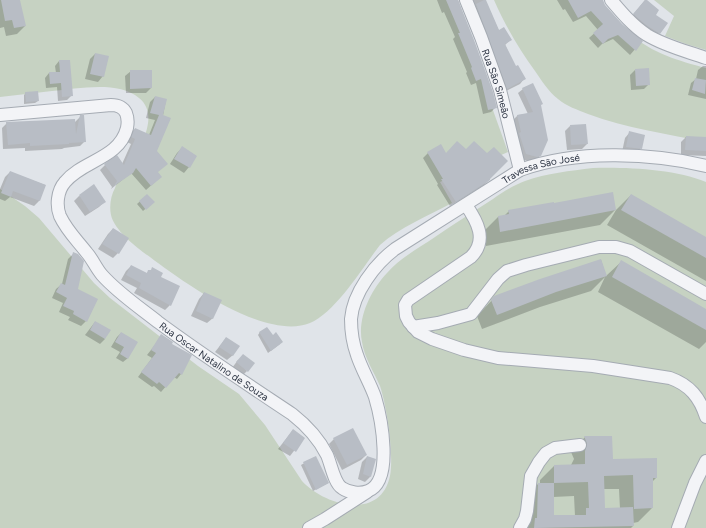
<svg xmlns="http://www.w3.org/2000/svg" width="706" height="528" font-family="Figtree,sans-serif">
	<rect width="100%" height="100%" fill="#e0e4e9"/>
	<!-- green -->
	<g fill="#c6d2c2">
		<path d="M0 0H450L485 88 508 152 440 182 452 203C428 216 400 227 380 245 363 267 336 312 310 323 266 341 184 283 150 257 137 248 114 230 111 215 109 206 111 195 115 188 117 182 122 178 125 172 137 154 162 116 139 98 118 80 77 89 52 91 35 93 17 95 0 97Z"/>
		<path d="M494 0H594C606 11 618 24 630 34 652 53 679 61 706 68V142C667 134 626 128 588 114 578 110 566 106 558 99 548 91 542 81 535 71 519 49 505 25 494 0Z"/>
		<path d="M654 0H706V50L686 44 665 36 674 16Z"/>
		<path d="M593 168C626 167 675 169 706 182V528H0V189L25 206 39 218 94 283 110 298 198 366 239 394 265 425 302 481C324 505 380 522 390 476 394 455 387 407 380 386 374 372 364 357 362 342 357 318 371 290 387 273 400 258 419 248 435 237 454 224 474 211 493 199 503 192 514 185 525 181 547 173 570 171 593 168Z"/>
	</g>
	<!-- shadow -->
	<g fill="#0003" fill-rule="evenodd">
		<path d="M0 0H19L25 26 17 34 6 36 4 27 0 28Z"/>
		<path d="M437 0H458L496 107 491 112 483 114 476 83 471 85 466 73 467 72 453 39 455 37 444 12 442 13Z"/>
		<path d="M466 0H485L499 31 510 40 505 45 515 67 524 79 520 84 502 93Z"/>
		<path d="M557 0H601L604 5 627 30 642 41 630 55 613 39 602 44 598 48 589 38 598 30 586 16 573 22 565 9 563 10Z"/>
		<path d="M645 0 654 15 659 33 654 38 629 20Z"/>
		<path d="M95 54 103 76 98 82 85 79 90 59Z"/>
		<path d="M59 61 72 95 67 100 58 101 57 87 46 88 45 78 49 73H56L55 66Z"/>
		<path d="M703 66H706V99L688 95 691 83 696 79 698 70Z"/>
		<path d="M635 70 649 84 644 89 631 90 630 75Z"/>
		<path d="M131 71 151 88 146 93H126L125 76Z"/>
		<path d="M523 89 540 106 541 155 535 160 531 162 521 159 513 120 518 115 528 114 518 93Z"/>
		<path d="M26 93 38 101 35 103 24 104V95Z"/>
		<path d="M155 97 166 100 156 151V181L146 190 131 173 111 189 112 187 100 170 105 165 122 164 131 144 127 142 130 133 135 129 149 135 155 120 146 118 150 102Z"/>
		<path d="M81 116 85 141 80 146 64 148 62 149 25 151V148L3 149 2 128 7 123H74Z"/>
		<path d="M570 126 587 144 582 149 567 150 565 131Z"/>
		<path d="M630 132 641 148 636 153 622 152 625 138Z"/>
		<path d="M686 137 706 138V156L681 155V142Z"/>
		<path d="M182 148 196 156 189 167 184 173 170 164 177 153Z"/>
		<path d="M466 150 487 155 489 180 484 185 450 206 437 185 438 184 423 158 428 153 446 154Z"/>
		<path d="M10 172 45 185 39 201 34 206 10 197 5 201 0 199V189L5 177Z"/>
		<path d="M147 195 153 202 143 211 137 204Z"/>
		<path d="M631 195 706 238V281L607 225 616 210Z"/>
		<path d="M79 196 105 201 99 207 85 216 74 201Z"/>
		<path d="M615 210 600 225 486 246 483 232 498 217 504 216 509 211Z"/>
		<path d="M113 229 128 239 118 253 113 258 98 249 108 234Z"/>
		<path d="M73 254 76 290 86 321 81 326 68 320 70 317 59 312 63 303 52 298 56 289 62 284 68 259Z"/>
		<path d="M601 260 606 276 621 262 706 310V342L699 349 598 292 605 277 591 291 540 307 482 329 477 316 495 297Z"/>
		<path d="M131 266 146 274 149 271 160 277 170 305 165 310 134 293 137 288 121 280 126 271Z"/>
		<path d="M204 293 213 318 207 323 191 316 199 299Z"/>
		<path d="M95 322 105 339 100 344 85 335Z"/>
		<path d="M260 332 280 344 268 353 258 335Z"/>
		<path d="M121 333 128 358 123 362 116 358 120 352 111 347 117 337Z"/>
		<path d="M162 336 170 345 181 374 177 379 174 377 161 392 154 386 152 387 138 377 152 358 147 355Z"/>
		<path d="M226 338 233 355 227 360 215 352Z"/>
		<path d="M238 360 247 371 242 376 232 368Z"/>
		<path d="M293 430 304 438 290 456 278 449Z"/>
		<path d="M585 437 612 460 656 478 652 482V508L638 522 633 523V526L631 528H523L524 498 538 484H540V480L554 466 571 465 574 459 571 452ZM604 489H619L620 509H604ZM574 496 575 516H553V497Z"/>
		<path d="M334 439 366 455 361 460 342 470 329 444Z"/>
		<path d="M315 457 328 483 313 491 301 465Z"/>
		<path d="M367 457 370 477 365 482 358 479 362 462Z"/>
	</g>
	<!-- building -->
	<g fill="#b8bdc5" fill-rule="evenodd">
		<path d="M1 0H20L26 26 14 28 12 20 5 21Z"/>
		<path d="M446 0H458L474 40 493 92 497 108 488 110 481 79 476 81 471 68 472 67 458 33H460Z"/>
		<path d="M484 0H486L499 30 504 27 512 40 505 44 516 66 518 65 526 79 507 89 476 4Z"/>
		<path d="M568 0H603L605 5 622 24 643 41 636 51 618 35 608 39 603 44 593 33 603 24 591 11 578 18Z"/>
		<path d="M645 0H647L659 10 656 15 668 23 660 34 646 25 633 14Z"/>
		<path d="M95 53 109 56 104 77 90 74Z"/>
		<path d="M59 60H70L73 96 62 97 61 83 50 84 49 72H60Z"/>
		<path d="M649 68 650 85 636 86 635 69Z"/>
		<path d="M130 70H152V88L130 89Z"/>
		<path d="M695 78 706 80 705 94 692 90Z"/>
		<path d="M533 83 543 104 541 105 548 140 541 156 537 157 526 154 519 133 521 132 517 115 533 112 522 88Z"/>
		<path d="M38 91 39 101 26 102 25 92Z"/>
		<path d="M155 96 167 99 163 115 171 118 157 151 168 164 158 172 162 177 151 186 136 168 133 173 114 186 117 181 104 164 117 155 124 165 135 139 131 137 135 128 151 135 159 115 150 113Z"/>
		<path d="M80 115H84L86 142 69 143V144L30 146V143L8 145 6 122 75 119 76 134Z"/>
		<path d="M586 124 588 144 571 145 570 125Z"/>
		<path d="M629 131 645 135 642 149 626 147Z"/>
		<path d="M686 136 706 137V151L685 150Z"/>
		<path d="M457 141 466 149 474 141 487 153 494 147 508 161 490 179V180L456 202 441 179H443L427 152 441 144 446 153Z"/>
		<path d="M182 146 197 156 190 168 174 159Z"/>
		<path d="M10 171 46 185 40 201 13 191 11 197 1 193Z"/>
		<path d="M94 184 106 202 90 212 79 195Z"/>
		<path d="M613 192 616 210 500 232 498 216 509 214 508 210 554 202V203Z"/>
		<path d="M147 194 155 202 146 210 139 201Z"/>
		<path d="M631 194 706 237V258L621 210Z"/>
		<path d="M113 228 129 238 119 254 102 244Z"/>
		<path d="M73 252 78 254 84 261 78 289 98 299 87 322 73 314 74 311 63 306 67 298 56 292 61 283 65 285Z"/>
		<path d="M601 259 607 276 556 292 497 315 491 300 494 296 540 279Z"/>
		<path d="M621 260 706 309V330L612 277Z"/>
		<path d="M131 265 147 273 148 270H151L152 267 163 273 161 277 180 286 171 306 139 288 141 283 126 275Z"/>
		<path d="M204 292 222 300 213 319 196 311Z"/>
		<path d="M95 321 111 330 105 339 90 330Z"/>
		<path d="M267 327 273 335 276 332 283 342 271 351 259 332Z"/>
		<path d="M121 332 138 342 128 359 120 354 124 347 115 342Z"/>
		<path d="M161 334 173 342 172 344 192 355 182 375 179 373 166 388 159 382 157 384 141 372 156 353 151 350Z"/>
		<path d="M226 337 240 346 233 356 219 347Z"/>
		<path d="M243 354 255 363 248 372 236 362Z"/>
		<path d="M353 428 367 455 347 465 333 438Z"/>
		<path d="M293 429 305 438 296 452 283 443Z"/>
		<path d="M584 436H612L613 459 657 458V478H653V508L634 509 633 475 604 476 605 508 633 507 634 526 534 528 535 518H537L538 483H554V465L585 464V451L587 444ZM588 482 589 508H586V515H554V483Z"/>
		<path d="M316 456 329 483 316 490 303 462Z"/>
		<path d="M367 456 376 459 371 477 363 474Z"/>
	</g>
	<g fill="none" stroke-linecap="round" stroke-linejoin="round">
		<!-- minor casing -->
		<g stroke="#a5abb3" stroke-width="14">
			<g id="minor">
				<path id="s1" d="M466 0 481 37 500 90 520 170"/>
				<path d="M611 0C622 13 633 26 647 35 665 46 686 51 706 58"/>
				<path id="s2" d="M0 115 111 105C117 105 123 107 126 113 128 118 128 123 127 128 119 159 83 160 65 182 57 191 56 206 60 216 67 231 77 240 87 253 93 260 96 268 102 275 118 293 139 307 158 322 201 354 247 384 292 414 306 425 319 439 327 455 331 464 334 483 342 488 349 493 361 494 368 491 394 481 381 417 375 397 370 383 362 370 357 355 353 344 351 331 351 319 353 293 375 264 395 249L520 170C575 150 650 152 706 166"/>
				<path d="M466 205C477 221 488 240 471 257L408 300 405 305 406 316 409 322 418 332 432 339 464 350 498 358 593 366 670 378C690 385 700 398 706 417"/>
				<path d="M413 327 438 323 471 314 498 279 507 271 526 265 599 247H616L630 251 706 294"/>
				<path d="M309 528 325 519 367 492"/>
				<path d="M520 528 525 519 527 511 531 476 539 462 546 453 555 448 580 445"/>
				<path d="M678 528 695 483 706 461"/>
			</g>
		</g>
		<!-- minor -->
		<use href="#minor" stroke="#f3f4f7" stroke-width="12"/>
	</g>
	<g text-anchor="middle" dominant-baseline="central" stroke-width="3" stroke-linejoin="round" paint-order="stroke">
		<!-- street labels -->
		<g font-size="10" fill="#293140" stroke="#f0f2f6">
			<text stroke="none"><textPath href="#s1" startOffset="89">Rua São Simeão</textPath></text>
			<text stroke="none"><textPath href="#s2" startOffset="1127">Travessa São José</textPath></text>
			<text stroke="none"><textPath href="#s2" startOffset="479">Rua Oscar Natalino de Souza</textPath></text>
		</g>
	</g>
</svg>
